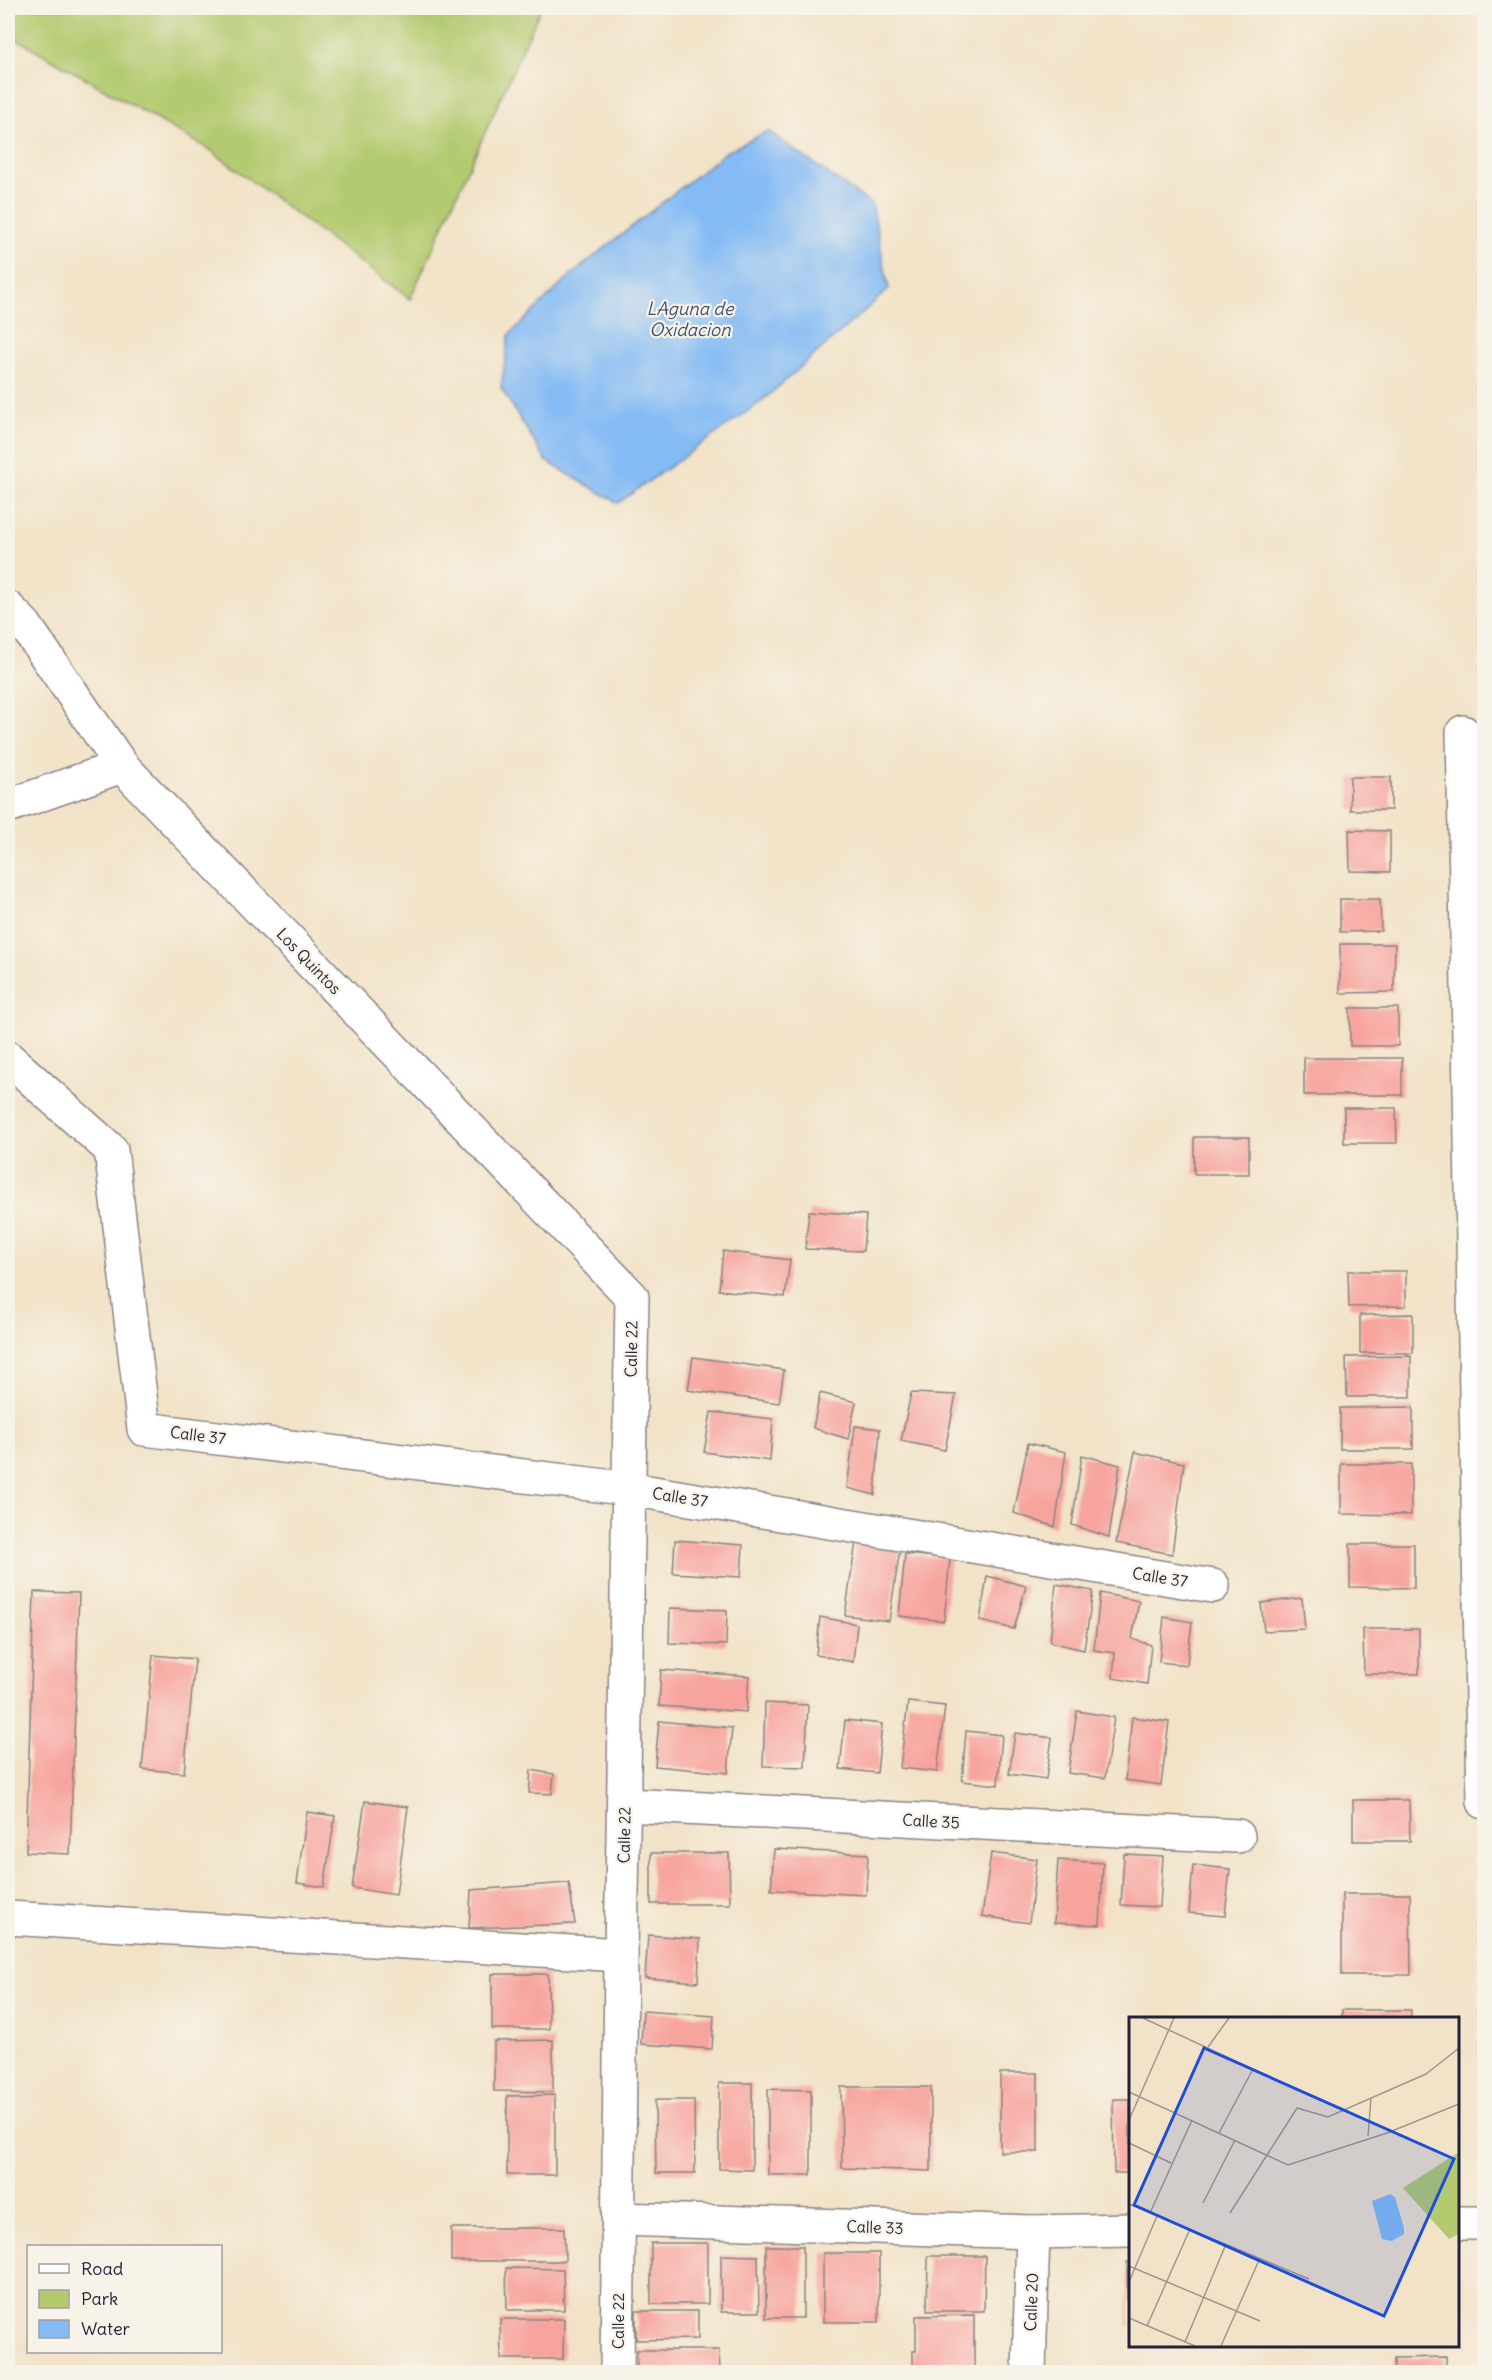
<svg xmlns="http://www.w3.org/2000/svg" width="1492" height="2380" font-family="Delius,sans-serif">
	<rect width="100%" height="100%" fill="#f7f3e8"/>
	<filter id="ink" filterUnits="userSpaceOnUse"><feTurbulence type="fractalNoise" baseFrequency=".0167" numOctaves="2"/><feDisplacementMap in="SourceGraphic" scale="12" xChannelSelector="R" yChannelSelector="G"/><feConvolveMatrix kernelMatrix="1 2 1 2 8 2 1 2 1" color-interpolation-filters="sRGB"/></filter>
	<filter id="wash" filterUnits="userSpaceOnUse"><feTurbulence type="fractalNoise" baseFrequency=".008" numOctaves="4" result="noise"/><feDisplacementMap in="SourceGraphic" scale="24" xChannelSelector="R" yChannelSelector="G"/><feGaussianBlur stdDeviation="1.35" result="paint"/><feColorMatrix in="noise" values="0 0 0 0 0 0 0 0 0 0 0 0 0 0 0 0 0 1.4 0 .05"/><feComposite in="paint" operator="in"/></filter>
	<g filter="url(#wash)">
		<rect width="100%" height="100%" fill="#f2e3c8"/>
		<!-- green -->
		<path fill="#b4ca6f" stroke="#6b7655" stroke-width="1.5" d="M8 8H541L410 299 210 150 8 34Z"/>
		<!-- water -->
		<path fill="#84bbf4" stroke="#536e98" stroke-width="1.5" d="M768 131 872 205 889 289 761 402 618 503 546 461 501 388 509 335 572 274 726 152Z"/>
		<g id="blocks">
			<!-- building -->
			<g fill="#f7a49e">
				<rect x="1350" y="777" width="41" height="33"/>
				<path d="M1349 830 1390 831V872L1350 871Z"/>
				<path d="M1340 899H1380L1381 931 1340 932Z"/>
				<path d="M1340 944H1395L1394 992 1340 993Z"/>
				<rect x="1350" y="1008" width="48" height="38"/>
				<rect x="1304" y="1058" width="98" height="37"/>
				<path d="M1344 1108H1396L1397 1143H1344Z"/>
				<rect x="1194" y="1137" width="55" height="37"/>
				<path d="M809 1211 866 1215 863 1251 805 1249Z"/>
				<path d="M723 1251 790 1260 785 1297 719 1290Z"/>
				<path d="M1348 1271H1406V1306L1349 1307Z"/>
				<path d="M1413 1314V1353H1360V1315Z"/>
				<path d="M1411 1356V1397H1347L1346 1357Z"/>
				<path d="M693 1357 784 1370 779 1403 688 1390Z"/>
				<path d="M820 1393 856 1402 848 1439 813 1428Z"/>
				<path d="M911 1393 956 1395 945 1450 901 1441Z"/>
				<path d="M1413 1407V1449H1340V1408Z"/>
				<path d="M711 1412 773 1419 770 1461 704 1452Z"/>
				<path d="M855 1426 880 1429 875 1495 847 1488Z"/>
				<path d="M1028 1443 1066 1452 1055 1527 1014 1513Z"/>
				<path d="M1135 1452 1184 1463 1172 1554 1116 1543Z"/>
				<path d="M1082 1455 1120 1465 1109 1537 1072 1525Z"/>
				<path d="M1341 1464H1411V1515L1341 1514Z"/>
				<path d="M675 1540 743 1545 741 1577 673 1573Z"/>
				<path d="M856 1542 900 1549 889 1621 845 1615Z"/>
				<path d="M1350 1544H1414V1588L1350 1587Z"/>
				<path d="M905 1554 950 1558 944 1621 899 1616Z"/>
				<path d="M987 1576 1026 1586 1014 1629 980 1621Z"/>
				<path d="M1056 1584 1093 1591 1084 1650 1050 1642Z"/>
				<path d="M34 1592 79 1593 70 1854 26 1852Z"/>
				<path d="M1100 1593 1139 1601 1132 1639 1151 1645 1147 1684 1113 1678 1115 1653 1094 1650Z"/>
				<path d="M1302 1598 1305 1629 1264 1631 1261 1603Z"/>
				<path d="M670 1608 727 1610 726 1645 669 1643Z"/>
				<path d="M820 1617 857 1624 853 1662 816 1655Z"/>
				<path d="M1164 1617 1192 1622 1187 1665 1159 1662Z"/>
				<path d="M1363 1629H1419V1674H1364Z"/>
				<path d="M153 1655 195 1659 184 1773 142 1769Z"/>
				<path d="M661 1670 749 1676 746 1712 659 1706Z"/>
				<path d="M908 1702 945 1706 937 1772 900 1768Z"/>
				<path d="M765 1703 808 1705 805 1767 763 1766Z"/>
				<path d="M1077 1711 1114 1717 1105 1778 1068 1773Z"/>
				<path d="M1132 1717 1169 1722 1161 1785 1125 1780Z"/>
				<path d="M845 1720 882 1724 877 1773 840 1769Z"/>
				<path d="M659 1721 732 1728 728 1773 655 1766Z"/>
				<path d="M966 1731 1002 1735 998 1785 962 1781Z"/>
				<path d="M1015 1733 1052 1738 1046 1779 1009 1774Z"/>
				<path d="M531 1770 554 1774 552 1794 529 1793Z"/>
				<path d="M1353 1800H1409L1410 1841H1353Z"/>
				<path d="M365 1801 408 1807 396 1895 352 1888Z"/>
				<path d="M307 1812 335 1816 324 1887 297 1883Z"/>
				<path d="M774 1849 868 1854 866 1895 771 1890Z"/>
				<path d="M651 1853H729L730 1904H651Z"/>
				<path d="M991 1853 1037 1859 1029 1923 982 1916Z"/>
				<path d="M1124 1854 1163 1856 1160 1907 1121 1905Z"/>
				<path d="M1058 1860 1103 1863 1100 1925 1054 1923Z"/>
				<path d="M1193 1865 1230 1869 1225 1916 1189 1913Z"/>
				<path d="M569 1883 575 1924 469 1928 471 1890Z"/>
				<path d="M1342 1894H1410L1411 1975H1342Z"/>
				<path d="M648 1935 700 1939 698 1982 645 1978Z"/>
				<path d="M492 1974H548L549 2029H492Z"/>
				<rect x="1342" y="2010" width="69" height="8"/>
				<path d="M643 2011 714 2016 712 2049 641 2044Z"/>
				<path d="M553 2040V2092L494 2091V2041Z"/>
				<rect x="1000" y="2073" width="38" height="79"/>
				<path d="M719 2083H752V2170L719 2169Z"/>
				<path d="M841 2087H931V2171L842 2168Z"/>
				<path d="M768 2089 811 2090V2175H768Z"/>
				<path d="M555 2095V2175H507V2096Z"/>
				<path d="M1113 2099H1130V2173H1114Z"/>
				<path d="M655 2100H694L695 2173H656Z"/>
				<path d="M451 2228H564L565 2261H451Z"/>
				<rect x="651" y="2243" width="57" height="61"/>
				<rect x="766" y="2246" width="37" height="72"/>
				<rect x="823" y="2253" width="56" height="69"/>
				<path d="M721 2255 758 2256 759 2312H721Z"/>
				<path d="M928 2256H985L984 2311H927Z"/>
				<path d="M1127 2262H1130V2327H1128Z"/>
				<path d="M506 2268 563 2269 564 2310H507Z"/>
				<path d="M636 2311H698V2339L636 2340Z"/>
				<path d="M974 2315V2372H913V2351H916V2316Z"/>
				<path d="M500 2319H564L563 2359H501Z"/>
				<path d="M637 2350H719L720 2372H637Z"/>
				<path d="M1446 2357V2372H1394V2358Z"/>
			</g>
		</g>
	</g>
	<g filter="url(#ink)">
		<use href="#blocks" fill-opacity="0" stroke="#8a8282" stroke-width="1.5"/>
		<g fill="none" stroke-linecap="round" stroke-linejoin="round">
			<!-- minor casing -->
			<g stroke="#8a8282" stroke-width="36">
				<g id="minor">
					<path d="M8 608 25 625 122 766 632 1297 621 1955 617 2372"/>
					<path d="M1463 732 1484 1802"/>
					<path d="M8 806 122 766"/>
					<path d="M8 1058 111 1150 144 1429 630 1489 1213 1586"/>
					<path d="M625 1805 1238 1836"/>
					<path d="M8 1918 621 1955"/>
					<path d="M619 2219 1033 2232 1130 2230"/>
					<path d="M1458 2223H1484"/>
					<path d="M1029 2372 1033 2232"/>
				</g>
			</g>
			<!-- minor -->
			<use href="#minor" stroke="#fff" stroke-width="33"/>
		</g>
	</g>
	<g text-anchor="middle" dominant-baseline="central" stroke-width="4.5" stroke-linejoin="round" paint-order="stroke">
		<!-- street labels -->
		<g font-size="16" fill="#22223b" stroke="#f7f3e8">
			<text transform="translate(309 961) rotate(46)">Los Quintos</text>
			<text transform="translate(631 1349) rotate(-89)">Calle 22</text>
			<text transform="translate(198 1435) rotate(7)">Calle 37</text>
			<text transform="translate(680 1497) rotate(9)">Calle 37</text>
			<text transform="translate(1160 1577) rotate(9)">Calle 37</text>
			<text transform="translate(931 1821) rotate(3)">Calle 35</text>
			<text transform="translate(624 1835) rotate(-89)">Calle 22</text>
			<text transform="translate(875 2227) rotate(2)">Calle 33</text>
			<text transform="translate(1031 2302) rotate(-88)">Calle 20</text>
			<text transform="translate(618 2321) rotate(-90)">Calle 22</text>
		</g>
		<!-- water labels -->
		<g font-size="18" font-style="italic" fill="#3f5072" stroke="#f7f3e8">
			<text x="690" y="308">LAguna de<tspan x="690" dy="21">Oxidacion</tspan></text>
		</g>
	</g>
	<!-- overview -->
	<g transform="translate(1129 2017)">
		<rect width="330" height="330" fill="#f2e3c8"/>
		<path d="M330 135V217L320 222 274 171Z" fill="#b4ca6f"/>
		<path d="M261 177 266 180 275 211V217L263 224 253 222 243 184Z" fill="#84bbf4"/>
		<path fill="none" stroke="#9f9690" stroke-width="1.5" d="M14 1 141 60M79 30 100 1M0 75 159 148 258 116 330 87M0 103 45 1M90 116 124 52M239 119 242 81M0 126 42 146M74 186 106 123M0 187 180 262M21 196 63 103M101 196 168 91 199 100 297 57 330 31M0 249 131 304M0 265 28 199M0 301 66 329M18 309 61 212M56 325 97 227M92 329 131 241"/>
		<path fill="#1d4ed8" fill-opacity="0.15" stroke="#1d4ed8" stroke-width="3" d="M75 31 325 142 255 299 5 188Z"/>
		<rect width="330" height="330" fill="none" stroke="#22223b" stroke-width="3"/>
	</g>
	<!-- margin -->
	<rect width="1492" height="2380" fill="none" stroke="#f7f3e8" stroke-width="30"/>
	<!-- legend -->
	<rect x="27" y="2245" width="195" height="108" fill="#f7f3e8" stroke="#a29fa3" stroke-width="1.5"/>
	<rect x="39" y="2264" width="30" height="9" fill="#ffffff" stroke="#a29fa3" stroke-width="1.5"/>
	<text x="81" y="2275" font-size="18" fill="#22223b">Road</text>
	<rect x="39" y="2290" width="30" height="18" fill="#b4ca6f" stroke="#a29fa3" stroke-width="1.5"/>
	<text x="81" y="2305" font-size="18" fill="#22223b">Park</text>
	<rect x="39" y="2320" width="30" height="18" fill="#84bbf4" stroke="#a29fa3" stroke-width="1.5"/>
	<text x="81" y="2335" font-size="18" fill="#22223b">Water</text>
</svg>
